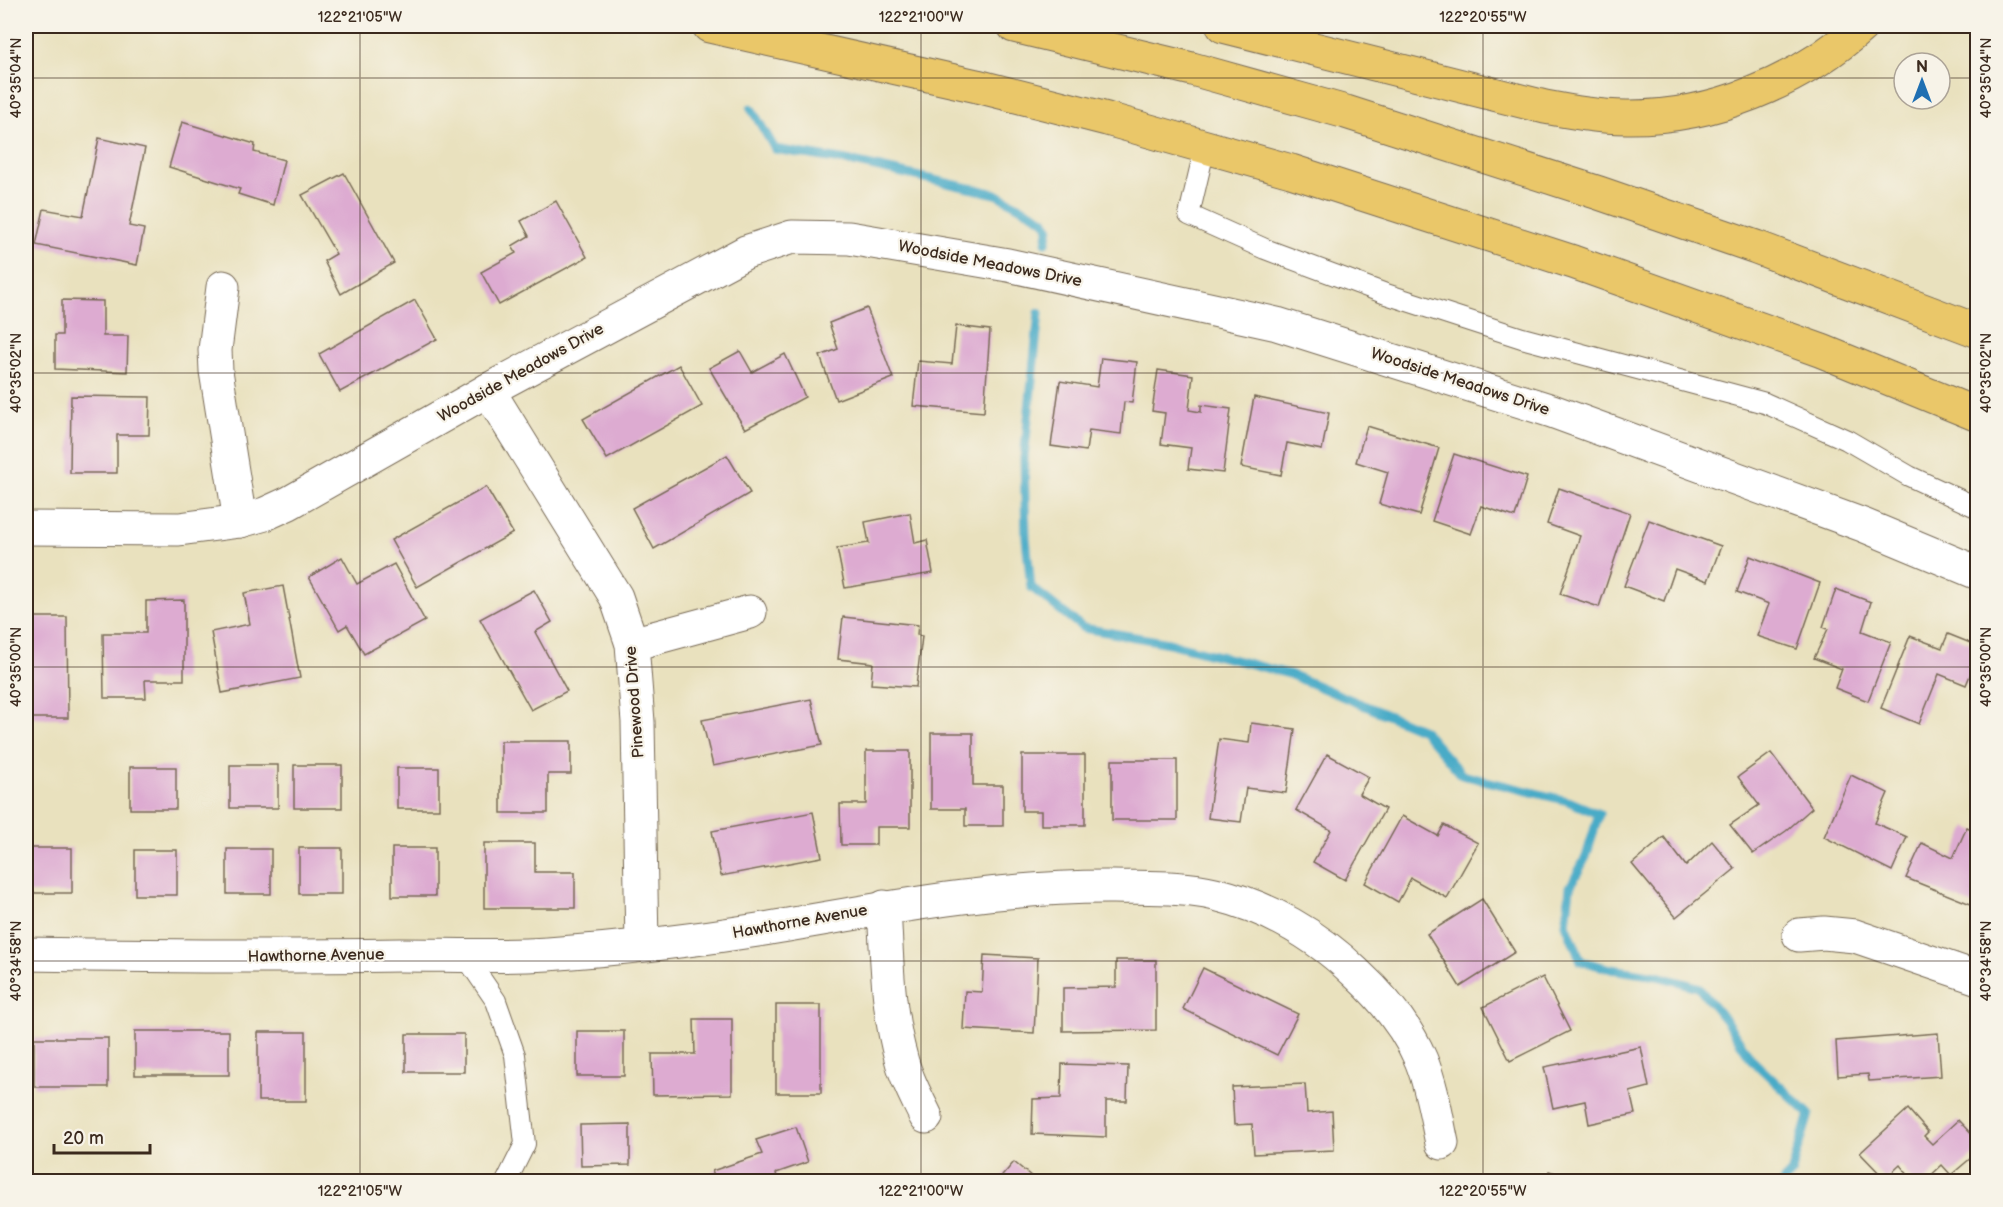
<svg xmlns="http://www.w3.org/2000/svg" width="2003" height="1207" font-family="'Balsamiq Sans',sans-serif">
	<rect width="100%" height="100%" fill="#f7f3e8"/>
	<filter id="ink" filterUnits="userSpaceOnUse"><feTurbulence type="fractalNoise" baseFrequency=".0167" numOctaves="2"/><feDisplacementMap in="SourceGraphic" scale="12" xChannelSelector="R" yChannelSelector="G"/><feConvolveMatrix kernelMatrix="1 2 1 2 8 2 1 2 1" color-interpolation-filters="sRGB"/></filter>
	<filter id="wash" filterUnits="userSpaceOnUse"><feTurbulence type="fractalNoise" baseFrequency=".008" numOctaves="4" result="noise"/><feDisplacementMap in="SourceGraphic" scale="24" xChannelSelector="R" yChannelSelector="G"/><feGaussianBlur stdDeviation="1.35" result="paint"/><feColorMatrix in="noise" values="0 0 0 0 0 0 0 0 0 0 0 0 0 0 0 0 0 1.4 0 .05"/><feComposite in="paint" operator="in"/></filter>
	<g filter="url(#wash)">
		<rect width="100%" height="100%" fill="#e9e1be"/>
		<g fill="none" stroke-linecap="round" stroke-linejoin="round">
			<!-- stream -->
			<g stroke="#48abc7" stroke-width="9">
				<path d="M751 108 775 149 853 162 996 194 1044 220 1049 227 1046 242"/>
				<path d="M1039 313 1024 458 1026 538 1031 587 1083 628 1169 643 1289 674 1423 730 1462 775 1568 801 1599 814 1586 857 1570 887 1566 924 1581 961 1611 969 1657 976 1698 987 1726 1021 1752 1060 1809 1114 1791 1174 1783 1182"/>
			</g>
		</g>
		<g id="blocks">
			<!-- building -->
			<g fill="#ddabd1">
				<path d="M182 122 255 144 254 152 284 160 273 205 238 194 240 189 169 167Z"/>
				<path d="M99 138 145 148 129 226 144 229 137 265 36 245 44 209 83 216Z"/>
				<path d="M344 173 394 263 341 294 324 261 336 254 302 195Z"/>
				<path d="M556 201 587 257 499 305 481 272 516 253 512 246 529 236 521 221Z"/>
				<path d="M62 300 103 301V336H128L127 372 55 369V335H62Z"/>
				<path d="M415 300 437 339 340 392 319 354Z"/>
				<path d="M867 308 893 378 836 400 820 356 838 349 829 323Z"/>
				<path d="M956 326 990 330 984 412 913 406 918 361 952 364Z"/>
				<path d="M740 351 752 372 785 354 805 397 745 429 709 368Z"/>
				<path d="M1101 358 1137 362 1132 403 1124 402 1121 434 1089 430 1086 451 1051 446 1060 381 1097 387Z"/>
				<path d="M679 365 702 406 607 459 583 419Z"/>
				<path d="M1158 370 1193 375 1189 410 1201 412V405L1231 409 1223 473 1188 469 1191 448 1161 444 1165 413 1152 411Z"/>
				<path d="M71 396 150 397 149 435H117V473H70Z"/>
				<path d="M1254 397 1329 413 1322 450 1287 443 1281 475 1241 467Z"/>
				<path d="M1367 426 1439 448 1419 515 1379 504 1388 472 1356 462Z"/>
				<path d="M1454 454 1527 477 1515 517 1481 506 1471 534 1432 521Z"/>
				<path d="M727 455 750 493 654 549 632 508Z"/>
				<path d="M486 487 513 533 417 587 391 540Z"/>
				<path d="M1559 488 1630 513 1599 607 1560 594 1580 536 1547 524Z"/>
				<path d="M910 513 915 543 927 540 933 573 845 588 837 548 869 543 865 522Z"/>
				<path d="M1649 520 1721 546 1708 581 1675 569 1664 601 1624 586Z"/>
				<path d="M1750 556 1820 583 1797 649 1757 636 1769 604 1737 592Z"/>
				<path d="M342 557 357 584 394 564 425 621 364 654 347 625 339 630 309 577Z"/>
				<path d="M283 586 300 678 222 693 211 632 250 624 244 593Z"/>
				<path d="M1836 589 1871 602 1862 631 1891 642 1868 701 1835 688 1842 669 1814 658 1828 629 1823 627Z"/>
				<path d="M534 590 552 622 535 632 567 691 531 710 480 619Z"/>
				<path d="M184 600V680H145L146 698H104L103 633H146V601Z"/>
				<path d="M26 617H67L68 718H26Z"/>
				<path d="M843 617 918 625 917 635 922 636 916 687 871 684 873 663 838 659Z"/>
				<path d="M1948 634 1978 646V656L1966 685 1939 674 1919 724 1881 708 1910 636 1942 648Z"/>
				<path d="M811 699 822 745 713 766 702 720Z"/>
				<path d="M1251 723 1295 729 1286 793 1246 788 1241 822 1208 818 1219 739 1249 743Z"/>
				<path d="M931 733H973V785H1003V826H965V809H931Z"/>
				<path d="M501 741H571V774H548V813H501Z"/>
				<path d="M866 751H910V827H876V845H841L840 804H866Z"/>
				<path d="M1771 753 1812 808 1786 831 1753 854 1730 825 1759 805 1738 777Z"/>
				<path d="M1327 754 1369 777 1359 794 1385 809 1345 880 1313 862 1331 830 1296 810Z"/>
				<path d="M1022 755H1085V825H1041V811H1022Z"/>
				<rect x="1112" y="760" width="65" height="60"/>
				<rect x="230" y="765" width="48" height="43"/>
				<rect x="294" y="765" width="48" height="43"/>
				<rect x="130" y="767" width="46" height="42"/>
				<rect x="397" y="768" width="42" height="41"/>
				<path d="M1851 775 1888 793 1875 823 1907 837 1892 871 1824 837Z"/>
				<path d="M813 812 822 857 721 876 712 831Z"/>
				<path d="M1402 816 1438 836 1444 825 1478 843 1447 898 1411 878 1398 902 1365 883Z"/>
				<path d="M1967 827 1978 832V907L1906 878 1922 843 1953 858Z"/>
				<path d="M1664 837 1686 866 1712 841 1735 869 1676 917 1632 864Z"/>
				<path d="M484 843H535V872H575V908H484Z"/>
				<rect x="26" y="848" width="46" height="45"/>
				<rect x="299" y="848" width="43" height="46"/>
				<rect x="392" y="848" width="43" height="48"/>
				<rect x="227" y="849" width="44" height="45"/>
				<rect x="135" y="850" width="42" height="45"/>
				<path d="M1482 899 1515 952 1460 987 1427 934Z"/>
				<path d="M984 955 1038 958 1034 1033 963 1029 965 991 982 992Z"/>
				<path d="M1116 960H1156V1030L1063 1031V988L1116 987Z"/>
				<path d="M1203 968 1298 1014 1277 1055 1183 1009Z"/>
				<path d="M1543 977 1570 1031 1510 1061 1483 1007Z"/>
				<rect x="776" y="1005" width="45" height="88"/>
				<path d="M694 1019H732V1094L653 1095 652 1054H695Z"/>
				<rect x="135" y="1031" width="94" height="44"/>
				<rect x="577" y="1031" width="47" height="45"/>
				<rect x="258" y="1032" width="48" height="69"/>
				<path d="M1938 1033 1941 1076 1869 1081 1868 1074 1838 1076 1836 1041Z"/>
				<rect x="406" y="1034" width="58" height="38"/>
				<rect x="34" y="1038" width="74" height="49"/>
				<path d="M1641 1047 1649 1087 1630 1092 1635 1114 1589 1124 1585 1101 1553 1108 1544 1067Z"/>
				<path d="M1062 1064 1128 1066 1127 1101H1106V1137L1032 1134 1033 1099 1061 1098Z"/>
				<path d="M1305 1084 1307 1113 1332 1111 1334 1150 1254 1154 1252 1124 1234 1125 1232 1087Z"/>
				<path d="M1908 1109 1928 1132 1924 1136 1932 1144 1958 1120 1978 1141V1152L1951 1175 1942 1165 1924 1182H1914L1900 1165 1885 1179 1860 1153Z"/>
				<path d="M630 1124V1165L581 1166 580 1125Z"/>
				<path d="M796 1127 808 1162 776 1173 778 1182H716L712 1171 762 1154 756 1140Z"/>
				<path d="M1014 1162 1038 1182H997Z"/>
				<path d="M1549 1171 1583 1181V1182H1546Z"/>
			</g>
		</g>
	</g>
	<g filter="url(#ink)">
		<use href="#blocks" fill-opacity="0" stroke="#786a56" stroke-width="1.5"/>
		<g fill="none" stroke-linecap="round" stroke-linejoin="round">
			<!-- service casing -->
			<g stroke="#786a56" stroke-width="22">
				<g id="service">
					<path d="M1205 147 1189 215 1265 249 1386 294 1522 338 1765 403 1847 440 1909 476 1978 508"/>
					<path d="M464 954 496 1001 515 1055 525 1144 506 1182"/>
				</g>
			</g>
			<!-- minor casing -->
			<g stroke="#786a56" stroke-width="35">
				<g id="minor">
					<path d="M223 287 215 350 216 371 240 521"/>
					<path d="M488 390 616 597 632 644 638 722 642 945"/>
					<path d="M26 528 179 529 240 521 265 514 289 503 488 390 746 252 792 237 849 238 1008 265 1277 324 1552 411 1863 525 1978 573"/>
					<path d="M632 644 750 612"/>
					<path d="M884 907C887 958 887 1009 901 1058 906 1079 917 1098 926 1117"/>
					<path d="M1799 935 1824 933 1855 936 1978 978"/>
					<path d="M26 954C150 956 275 957 400 955 449 955 499 957 548 954 618 949 689 941 758 930 876 910 993 886 1114 887 1147 888 1182 886 1215 894 1268 907 1317 935 1356 973 1382 997 1407 1027 1421 1060 1432 1087 1436 1115 1442 1143"/>
				</g>
			</g>
			<!-- motorway casing -->
			<g stroke="#786a56" stroke-width="35">
				<g id="motorway">
					<path d="M709 26 977 86 1107 119 1291 171 1573 262 1822 351 1978 415"/>
					<path d="M1014 26 1192 69 1346 112 1599 193 1756 247 1978 331"/>
					<path d="M1223 26 1545 107C1572 112 1599 117 1627 117 1712 118 1800 82 1862 26"/>
				</g>
			</g>
			<!-- service -->
			<use href="#service" stroke="#fff" stroke-width="20"/>
			<!-- minor -->
			<use href="#minor" stroke="#fff" stroke-width="33"/>
			<!-- motorway -->
			<use href="#motorway" stroke="#eac769" stroke-width="33"/>
		</g>
	</g>
	<!-- ticks -->
	<path fill="none" stroke="#3b2a1e" stroke-width="1.5" stroke-opacity="0.45" d="M360 26V1182M921 26V1182M1483 26V1182M26 78H1904M1940 78H1978M26 373H1978M26 667H1978M26 961H1978"/>
	<g text-anchor="middle" dominant-baseline="central" stroke-width="4.5" stroke-linejoin="round" paint-order="stroke">
		<!-- street labels -->
		<g font-size="16" fill="#3b2a1e" stroke="#f7f3e8">
			<text transform="translate(990 264) rotate(11)">Woodside Meadows Drive</text>
			<text transform="translate(521 373) rotate(-29)">Woodside Meadows Drive</text>
			<text transform="translate(1460 382) rotate(18)">Woodside Meadows Drive</text>
			<text transform="translate(635 702) rotate(-94)">Pinewood Drive</text>
			<text transform="translate(800 922) rotate(-10)">Hawthorne Avenue</text>
			<text transform="translate(316 956) rotate(-1)">Hawthorne Avenue</text>
		</g>
	</g>
	<!-- margin -->
	<rect width="2003" height="1207" fill="none" stroke="#f7f3e8" stroke-width="66"/>
	<!-- north arrow -->
	<g transform="translate(1922 81)"><circle r="28" fill="#f7f3e8" stroke="#aca397" stroke-width="1.5"/>
	<path d="M0-4.5L10 22L0 15L-10 22Z" fill="#1f6fb2"/>
	<text y="-9" font-size="16" font-weight="bold" text-anchor="middle" fill="#3b2a1e">N</text>
	</g>
	<!-- scale -->
	<path d="M54 1144v9h96v-9" fill="none" stroke="#3b2a1e" stroke-width="3"/>
	<text x="63" y="1144" font-size="18" fill="#3b2a1e" stroke="#f7f3e8" stroke-width="4.5" paint-order="stroke">20 m</text>
	<rect x="33" y="33" width="1937" height="1141" fill="none" stroke="#3b2a1e" stroke-width="2"/>
	<g font-size="15" text-anchor="middle" fill="#3b2a1e">
		<text x="360" y="22">122°21'05"W</text>
		<text x="921" y="22">122°21'00"W</text>
		<text x="1483" y="22">122°20'55"W</text>
		<text transform="translate(16 78) rotate(-90)" y="5">40°35'04"N</text>
		<text transform="translate(1986 78) rotate(-90)" y="5">40°35'04"N</text>
		<text transform="translate(16 373) rotate(-90)" y="5">40°35'02"N</text>
		<text transform="translate(1986 373) rotate(-90)" y="5">40°35'02"N</text>
		<text transform="translate(16 667) rotate(-90)" y="5">40°35'00"N</text>
		<text transform="translate(1986 667) rotate(-90)" y="5">40°35'00"N</text>
		<text transform="translate(16 961) rotate(-90)" y="5">40°34'58"N</text>
		<text transform="translate(1986 961) rotate(-90)" y="5">40°34'58"N</text>
		<text x="360" y="1196">122°21'05"W</text>
		<text x="921" y="1196">122°21'00"W</text>
		<text x="1483" y="1196">122°20'55"W</text>
	</g>
</svg>
